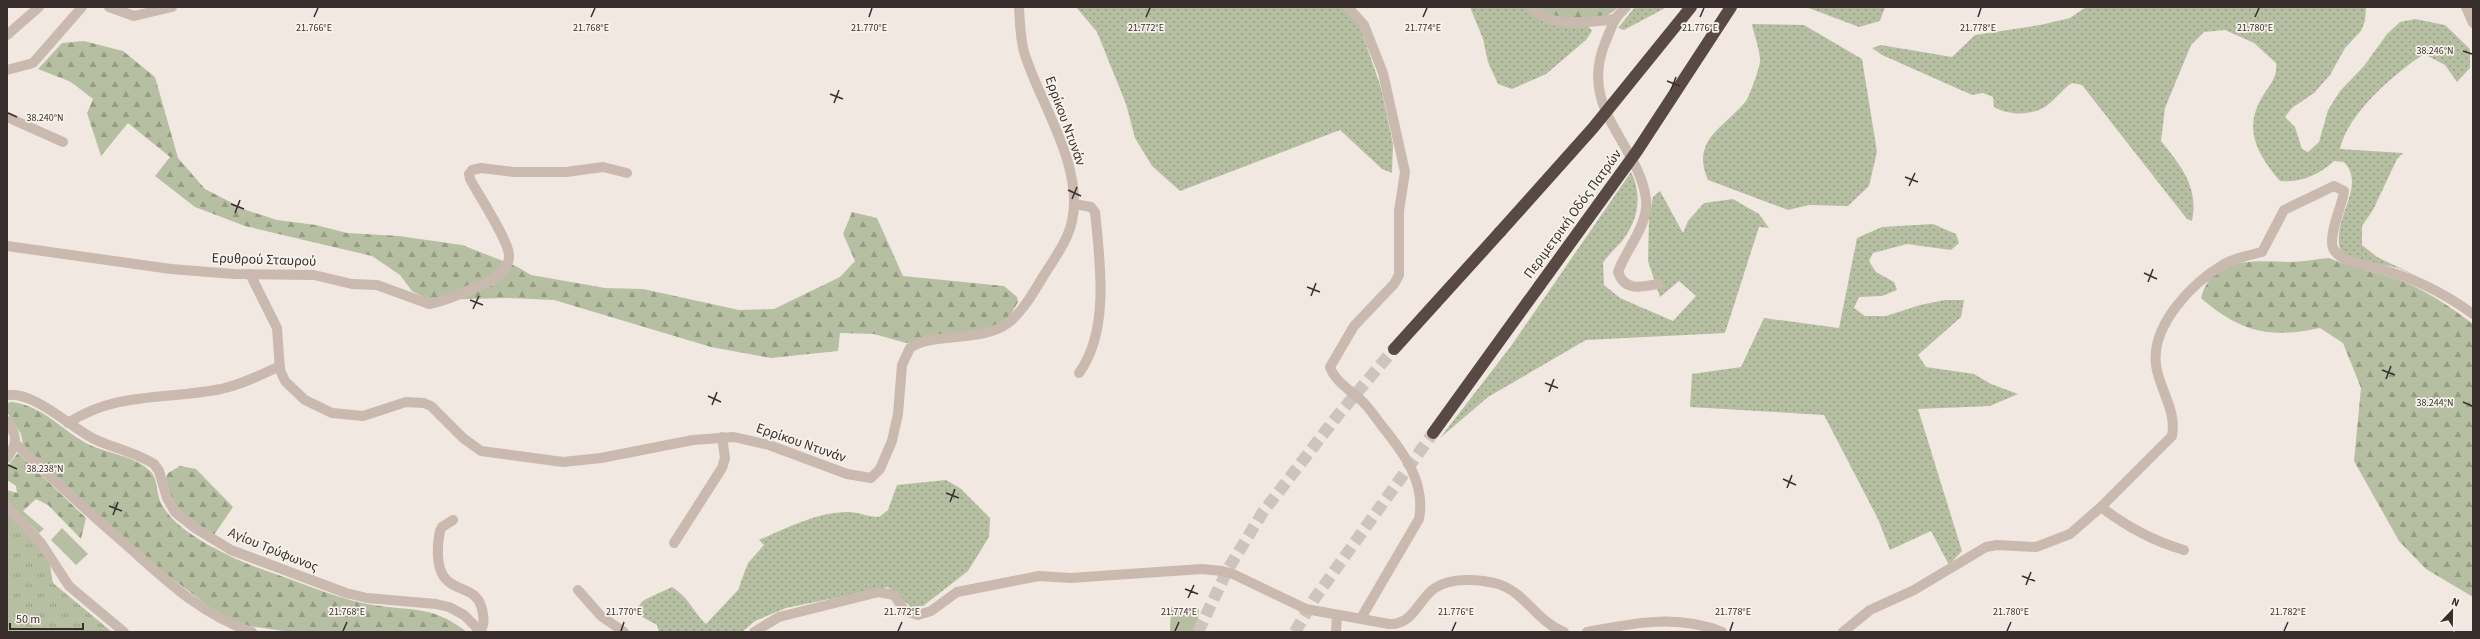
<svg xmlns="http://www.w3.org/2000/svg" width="2480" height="639" font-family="'Source Sans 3',sans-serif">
	<defs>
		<pattern id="grass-dots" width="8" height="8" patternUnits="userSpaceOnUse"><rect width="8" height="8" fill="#b7bfa2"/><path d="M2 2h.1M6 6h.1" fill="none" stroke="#969c84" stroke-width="1.8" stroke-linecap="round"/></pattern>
		<pattern id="forest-firs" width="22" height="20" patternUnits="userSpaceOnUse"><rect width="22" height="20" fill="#b7bfa2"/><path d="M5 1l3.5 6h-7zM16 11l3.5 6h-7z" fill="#969c84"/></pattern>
		<pattern id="park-tufts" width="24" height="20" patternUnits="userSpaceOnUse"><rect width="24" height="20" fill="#b7bfa2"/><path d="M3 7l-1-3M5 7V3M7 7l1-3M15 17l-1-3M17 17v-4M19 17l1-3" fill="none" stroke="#969c84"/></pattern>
	</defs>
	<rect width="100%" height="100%" fill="#f1e9e1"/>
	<!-- grass -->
	<g fill="url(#grass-dots)">
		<path d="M1076 7H1342L1360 27 1381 88 1393 144 1392 173 1382 169 1340 130 1180 191 1152 166 1135 138 1126 104 1097 32Z"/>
		<path d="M1470 7H1529L1548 23 1589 27 1592 31 1586 40 1546 74 1512 89 1498 84 1488 62 1483 39Z"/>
		<path d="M1635 7H1667L1624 30 1618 28Z"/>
		<path d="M1806 7H1885L1880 21 1859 27Z"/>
		<path d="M2086 7H2366L2365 21 2361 31 2345 48 2330 75 2314 93 2292 108 2285 117 2295 127 2302 149 2308 152 2319 142 2328 110 2340 91 2364 66 2387 34 2400 22 2415 19 2445 25 2470 49V68L2457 82 2445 65 2424 54C2394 74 2348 113 2340 149L2403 153 2397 159 2373 210 2362 226V245L2377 257 2427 281 2398 268 2351 258 2341 252C2329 220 2368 187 2344 162L2334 161C2319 175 2300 183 2280 181 2259 156 2243 131 2261 99 2268 86 2278 79 2276 63L2254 43 2225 30 2204 32 2191 45 2165 108 2161 141C2181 166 2199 187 2192 221L2187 219 2082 85 2072 83C2061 90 2054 102 2043 108 2028 116 2008 115 1994 107L1993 97 1983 93 1972 95 1882 55 1872 48 1881 45 1952 57 1975 35 2040 25 2070 18Z"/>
		<path d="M1752 24 1804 25 1862 59 1877 152 1869 186 1848 206 1809 205 1788 210 1708 180C1690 140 1725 127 1746 101 1749 97 1760 67 1760 61 1760 49 1754 35 1752 24Z"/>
		<path d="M1631 172C1642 194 1639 217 1625 237 1619 246 1609 253 1603 263L1604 285 1620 298 1673 321 1696 296 1679 281 1660 297 1648 261 1649 217 1653 197 1660 191 1683 233 1688 221 1704 203 1733 199 1759 214 1769 228 1759 227 1725 333 1586 340 1488 397 1440 438 1511 346Z"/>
		<path d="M1933 224 1956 234 1959 243 1951 250 1907 244 1873 253 1869 261 1876 272 1894 282 1897 290 1882 296 1859 297 1854 308 1865 316H1886L1920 305 1945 300H1964L1961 317 1918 355 1926 367 1974 374 1991 384 2018 394 1990 406 1918 409 1962 551 1949 565 1931 531 1890 550 1878 519 1824 415 1690 407 1692 374 1741 367 1764 318 1839 328 1857 238 1882 227Z"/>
		<path d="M946 480 960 488 990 518 989 537 968 571 923 606 911 607 888 587 786 608 755 621 742 632H659L657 625 633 612 644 600 672 587C690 599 692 610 706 624L738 590 748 563 764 545 759 540C787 528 817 512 848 512 858 512 868 517 879 517L888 510 897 485Z"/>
	</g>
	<!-- forest -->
	<g fill="url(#forest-firs)">
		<path d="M1537 7H1618C1606 22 1574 22 1556 18 1550 16 1542 10 1537 7Z"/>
		<path d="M84 41 123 51 155 77 178 158 205 189 246 210 277 220 316 225 347 233 399 236 462 245 516 266 531 275 605 288 643 289 739 310 774 309 840 277 855 261 843 234 852 212 877 218 903 276 1004 286 1017 297 1018 302 1011 314 1001 324 976 332 906 343 874 334 840 333 838 351 771 358 711 347 554 300 505 298 434 300 425 298 412 291 400 275 372 256 245 226 195 207 155 176 170 157 128 123 101 156 87 113 93 99 71 82 38 69 62 43Z"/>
		<path d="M2329 258C2352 268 2373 271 2396 279 2425 289 2449 306 2473 324V597L2426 569 2399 541 2354 461 2361 388 2343 343 2320 328C2270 339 2240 332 2201 298 2212 256 2254 261 2289 262 2302 262 2316 259 2329 258Z"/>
		<path d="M11 402C43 405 63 432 90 445 109 454 136 456 151 472 158 479 156 494 161 503 174 528 206 544 230 556 246 564 264 570 281 576 309 586 338 598 367 604 410 612 429 603 467 632H291L248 626 223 617 149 561 28 451 23 444 21 434 7 412V403Z"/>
		<path d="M18 453 86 518 81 539 48 505 36 499 23 511 44 529 39 533 7 500V490L17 493 16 486 7 480V467Z"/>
		<path d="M180 466 196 469 233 507 214 535C186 516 175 513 165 479L168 473Z"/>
	</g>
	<!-- park -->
	<path fill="url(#park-tufts)" d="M7 513 32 538 49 561 53 583 112 632H7Z"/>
	<!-- garden -->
	<g fill="#b7bfa2">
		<path d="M62 528 88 554 76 565 51 540Z"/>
		<path d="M1171 607 1199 609 1197 632H1170Z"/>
	</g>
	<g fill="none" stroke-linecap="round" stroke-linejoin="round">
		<!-- highway-tunnel -->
		<g stroke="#ccc4bd" stroke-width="12" stroke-dasharray="12 6" stroke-linecap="butt">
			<path d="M1198 632 1228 569 1263 512 1338 415 1394 349"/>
			<path d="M1295 632 1315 598 1433 433"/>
		</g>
		<!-- minor -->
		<g stroke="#c9b9ae" stroke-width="10">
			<path d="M109 7 134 16 172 7"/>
			<path d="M1348 7 1364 25 1383 73 1405 172 1399 211V275L1394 284 1354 326 1330 367C1335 382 1352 391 1363 402 1370 409 1376 418 1382 426 1404 453 1426 483 1419 519L1361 618"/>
			<path d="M1533 7C1547 29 1592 22 1614 19"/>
			<path d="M1626 7C1612 20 1612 27 1605 43 1578 110 1638 142 1646 199 1649 225 1626 249 1618 272 1625 292 1642 287 1658 284"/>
			<path d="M2466 7 2473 23"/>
			<path d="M7 35 39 7"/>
			<path d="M7 70 33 63 82 7"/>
			<path d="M7 117 63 142"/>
			<path d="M1074 204 1091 207 1095 212C1100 261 1110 331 1079 373"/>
			<path d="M7 246 171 269 234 274 314 275 352 284 377 285 429 304C444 302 459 294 472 289 486 284 510 274 509 255 508 239 479 196 470 179L469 174 472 170 481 168 514 172H566L603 167 627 173"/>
			<path d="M250 274 277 328 280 370 285 381 305 400 332 413 363 416 406 402 424 403 431 406 463 438 481 451 563 462 601 458 693 440 734 437 769 445 847 474 871 478 880 469 892 441 898 414 902 365 910 348C933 332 981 343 1008 323 1024 311 1035 289 1046 272 1056 256 1068 240 1072 221 1084 167 1041 105 1025 55 1020 40 1020 23 1019 7"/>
			<path d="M7 395C34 391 70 427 94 439 113 448 135 452 154 464L159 471 167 498 175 512 195 528 231 550 346 593 367 598 436 604 449 607 464 615 481 632"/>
			<path d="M7 421C17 434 18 444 7 458"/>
			<path d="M68 423C118 391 166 400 221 389 242 384 261 375 280 366"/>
			<path d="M15 443C50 477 86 510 123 542 164 578 199 614 252 632"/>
			<path d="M7 506 41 543 69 586 124 632"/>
			<path d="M2101 507C2127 527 2153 541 2184 550"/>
			<path d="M453 520 442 527 440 531C437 545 436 565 444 577 457 594 479 585 483 614 484 621 484 625 480 632"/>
			<path d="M674 543 722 468 725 458 722 437"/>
			<path d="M578 590 601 616 624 632"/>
			<path d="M754 632 779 617 879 592 894 595 905 611 918 615 931 611 957 592 1039 576 1070 578 1202 569 1222 571 1233 574 1306 609 1389 624C1414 625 1418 599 1435 588 1451 577 1480 579 1498 584 1525 592 1537 622 1564 632"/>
			<path d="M1336 632 1337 615"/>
			<path d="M1587 632C1632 623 1678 614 1722 632"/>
			<path d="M1843 632 1870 610 1914 590 1986 547 1997 545 2036 547 2070 534 2101 507 2172 436C2177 410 2159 389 2156 365 2151 325 2192 283 2224 264 2235 258 2250 255 2262 252L2284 210 2334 186 2344 191 2343 197C2340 209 2327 240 2334 250 2341 261 2358 264 2369 266 2409 276 2440 290 2473 314"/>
		</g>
		<!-- highway -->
		<g stroke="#584944" stroke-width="12">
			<path d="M1394 349 1500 232"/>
			<path d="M1433 433 1540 285"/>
		</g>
		<!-- highway-bridge -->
		<g stroke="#584944" stroke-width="12">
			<path d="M1500 232 1593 128 1691 7"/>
			<path d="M1540 285 1637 151 1731 7"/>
		</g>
	</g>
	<!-- ticks -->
	<path fill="none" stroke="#382f2c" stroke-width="1.5" d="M314 17 318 8M591 17 595 8M869 17 872 8M1146 17 1150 8M1423 17 1427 8M1700 17 1704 8M1978 17 1981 8M2255 17 2259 8M2463 51 2472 54M1667 81 1680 86M1671 90 1676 77M830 94 843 99M834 103 839 90M8 113 17 117M1905 177 1918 182M1909 186 1915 173M1068 190 1081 196M1072 199 1077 187M231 204 244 209M235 213 240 200M2144 273 2157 279M2148 282 2153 269M1307 287 1320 292M1311 296 1316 283M470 300 483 305M473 309 479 296M2382 370 2395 375M2386 379 2391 366M1545 383 1558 388M1549 392 1554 379M708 396 721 402M2463 402 2472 406M712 405 717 392M8 465 17 469M1783 479 1796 485M1787 488 1792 475M946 493 959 498M950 502 955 489M109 506 122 511M113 515 118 502M2022 576 2035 581M2026 585 2031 572M1185 589 1198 594M1188 598 1194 585M343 631 347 622M621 631 624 622M898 631 902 622M1175 631 1179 622M1452 631 1456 622M1730 631 1733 622M2007 631 2011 622M2284 631 2288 622"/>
	<g text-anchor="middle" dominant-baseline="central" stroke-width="3.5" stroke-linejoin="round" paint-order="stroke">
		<!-- street labels -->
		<g font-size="14" fill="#382f2c" stroke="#f9f3ed">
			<text transform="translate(1065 121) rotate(70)">Ερρίκου Ντυνάν</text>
			<text transform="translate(1573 214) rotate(-54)">Περιμετρική Οδός Πατρών</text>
			<text transform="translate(264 260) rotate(2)">Ερυθρού Σταυρού</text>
			<text transform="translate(801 443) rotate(19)">Ερρίκου Ντυνάν</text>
			<text transform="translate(273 550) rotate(22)">Αγίου Τρύφωνος</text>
		</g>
	</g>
	<g font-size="10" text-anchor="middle" fill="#382f2c" stroke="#f9f3ed" stroke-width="3.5" stroke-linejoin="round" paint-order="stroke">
		<text x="314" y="31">21.766°E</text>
		<text x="591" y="31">21.768°E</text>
		<text x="869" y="31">21.770°E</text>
		<text x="1146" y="31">21.772°E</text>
		<text x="1423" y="31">21.774°E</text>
		<text x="1700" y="31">21.776°E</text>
		<text x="1978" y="31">21.778°E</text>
		<text x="2255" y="31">21.780°E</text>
		<text x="2435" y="54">38.246°N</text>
		<text x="45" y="121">38.240°N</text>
		<text x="2435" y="406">38.244°N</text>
		<text x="45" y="472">38.238°N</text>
		<text x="347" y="615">21.768°E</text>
		<text x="624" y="615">21.770°E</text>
		<text x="902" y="615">21.772°E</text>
		<text x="1179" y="615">21.774°E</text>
		<text x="1456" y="615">21.776°E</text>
		<text x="1733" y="615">21.778°E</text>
		<text x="2011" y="615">21.780°E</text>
		<text x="2288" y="615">21.782°E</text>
	</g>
	<!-- border -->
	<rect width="2480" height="639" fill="none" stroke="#382f2c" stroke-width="16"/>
	<!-- north arrow -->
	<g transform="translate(2452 611) rotate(22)" stroke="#f9f3ed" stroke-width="3" paint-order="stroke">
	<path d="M0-3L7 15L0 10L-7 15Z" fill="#382f2c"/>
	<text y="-6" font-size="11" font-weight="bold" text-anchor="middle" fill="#382f2c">N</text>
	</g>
	<!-- scale -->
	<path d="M10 623v6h73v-6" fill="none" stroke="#382f2c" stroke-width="2"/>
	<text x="16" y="623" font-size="12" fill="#382f2c" stroke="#f9f3ed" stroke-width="3" paint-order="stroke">50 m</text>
</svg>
